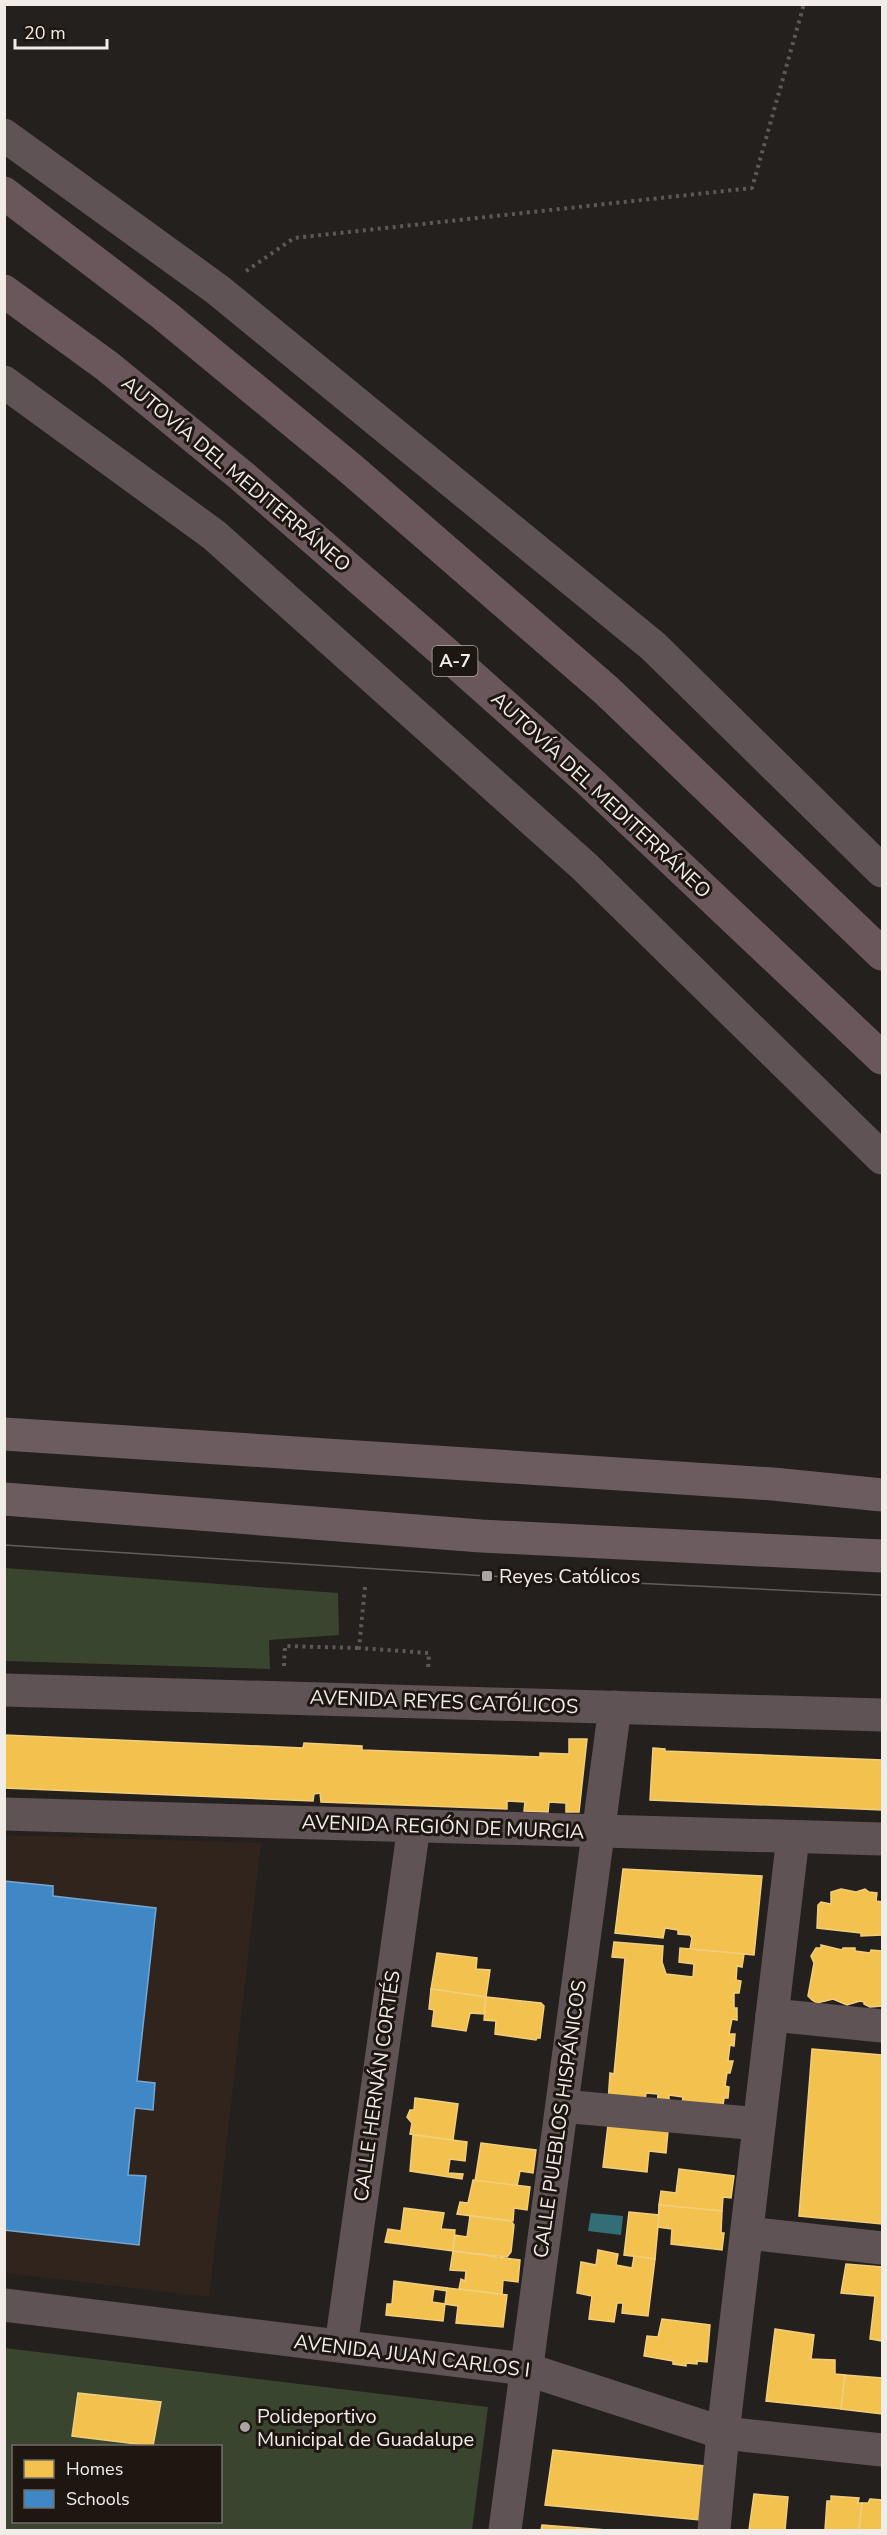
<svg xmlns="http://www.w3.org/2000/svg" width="887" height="2535" font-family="'Nunito Sans',sans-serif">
	<rect width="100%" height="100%" fill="#24201d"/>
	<!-- built -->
	<path fill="#30241c" d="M5 1835 261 1843 209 2297 5 2273Z"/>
	<!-- green -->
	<g fill="#3a452f" fill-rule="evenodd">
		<path d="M5 1568 338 1593 339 1635 269 1640 270 1669 5 1661Z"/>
		<path d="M5 2348 488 2407 472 2530H5ZM14 2446H220V2522H14Z"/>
	</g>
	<!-- water -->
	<path fill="#336d75" d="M591 2213 623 2216 621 2235 588 2231Z"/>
	<!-- homes -->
	<g fill="#f2c14e" stroke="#f2ce7c" stroke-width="1.5">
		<path d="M4 1735 303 1748 304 1743 362 1746V1750L540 1757V1753L569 1754V1739H587L579 1812H566V1803L549 1802 548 1812 524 1811 525 1802 507 1801V1809L321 1802 320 1793 314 1794 313 1801 4 1788Z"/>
		<path d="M653 1748 665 1749V1751L882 1760V1810L650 1800Z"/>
		<path d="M623 1869 762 1876 754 1955 690 1949 692 1938 690 1935 678 1934V1930L665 1928 663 1938 615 1933Z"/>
		<path d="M841 1889 856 1892 865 1889 869 1892 877 1893 876 1901 882 1902V1935L861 1936V1933L817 1928 818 1905 821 1902 831 1904V1892Z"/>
		<path d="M614 1942 663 1946 662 1962 666 1974 693 1977 694 1964 679 1962 680 1948 744 1954 742 1967 737 1966 736 1980 741 1981 739 1993H734V2008H737V2020L732 2019 729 2034H735L734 2046 730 2045 728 2061H733L730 2073H727L725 2086 729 2087 728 2098H724L722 2114 681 2110 683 2097 669 2095V2108H657L658 2094 646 2093 644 2107 608 2103 610 2073 614 2074 625 1958 612 1957Z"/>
		<path d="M821 1945 842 1950 843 1948H855V1951L870 1953 871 1950 882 1951V2006L870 2007 864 2004V2002L860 2001 847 2005 833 1999 817 2003 812 2000 808 1996 814 1963 811 1956 816 1948H821Z"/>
		<path d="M437 1953 477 1958 476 1969 490 1970 486 1997 431 1989Z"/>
		<path d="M431 1989 486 1997 484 2014 470 2013 466 2031 432 2026 434 2010 429 2009Z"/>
		<path d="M486 1997 541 2003 544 2006 540 2038H537L536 2040 495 2034 496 2021 484 2020Z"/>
		<path d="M812 2049 882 2055V2224L799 2216Z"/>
		<path d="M415 2098 458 2104 453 2140 410 2134 412 2123 407 2117 410 2110H414Z"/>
		<path d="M608 2125 668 2131 666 2153 649 2151 647 2172 603 2167Z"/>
		<path d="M413 2135 467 2142 465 2161 450 2159 448 2173 463 2174 462 2179 410 2171Z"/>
		<path d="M481 2143 536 2150 533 2173 520 2171 517 2186 475 2181Z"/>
		<path d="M679 2169 734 2176 731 2198 723 2197 722 2211 659 2205 661 2191 676 2193Z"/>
		<path d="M473 2180 530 2187 527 2210 514 2208 513 2221 457 2214 460 2202 468 2203Z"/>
		<path d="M659 2205 722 2211 721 2233H724L722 2250 671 2244 672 2229 658 2227Z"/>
		<path d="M404 2208 444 2213 441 2229 455 2230 453 2251 385 2242 388 2229 401 2231Z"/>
		<path d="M629 2212 659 2215 655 2259 624 2255Z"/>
		<path d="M470 2216 511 2221 514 2225 511 2252 507 2257 453 2251 455 2235 467 2237Z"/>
		<path d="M598 2250 618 2254 616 2265 632 2268 634 2256 655 2259 648 2316 622 2313 623 2303H617L614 2322 589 2319 592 2296 577 2293 581 2262 596 2265Z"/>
		<path d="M453 2251 520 2260 518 2282 503 2280 502 2294 459 2289 461 2279 465 2281 466 2271 450 2270Z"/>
		<path d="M846 2264 882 2267V2341L870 2339 875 2296 841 2293Z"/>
		<path d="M394 2281 447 2288V2291L434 2289 432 2302 445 2304 443 2321 386 2315 387 2304H392Z"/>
		<path d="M447 2288 507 2295 503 2327 456 2323 458 2306 445 2304Z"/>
		<path d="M662 2319 710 2325 707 2362 697 2361V2364L686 2363V2366L673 2364V2361L644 2356 647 2336 658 2337Z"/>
		<path d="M775 2329 814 2335 811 2359 835 2360V2374L845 2375 841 2409 766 2401Z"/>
		<path d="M845 2375 882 2378V2414L841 2409Z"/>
		<path d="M78 2393 161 2402 153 2446 72 2436Z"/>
		<path d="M553 2450 705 2466 700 2520 545 2505Z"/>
		<path d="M754 2494 788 2497 785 2530H749Z"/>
		<path d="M831 2496 859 2498 858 2503H862L859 2530H825L827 2501H831Z"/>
		<path d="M870 2499 882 2500V2530H859L862 2503H868Z"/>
		<path d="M542 2525 607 2530H541Z"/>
	</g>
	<!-- schools -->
	<path fill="#3f88c5" stroke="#75a6d0" stroke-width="1.5" d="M4 1881 53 1886V1896L156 1908 137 2081 155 2083 153 2110 135 2108 128 2175 146 2176 139 2245 4 2230Z"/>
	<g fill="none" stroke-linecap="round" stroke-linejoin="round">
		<!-- path -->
		<g stroke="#605758" stroke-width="4" stroke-dasharray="3 4.5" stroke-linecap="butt">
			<path d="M246 271 294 238 752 188 804 4"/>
			<path d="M365 1587 359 1648 429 1653 428 1671"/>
			<path d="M284 1666 285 1646 359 1648"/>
		</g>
		<!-- minor -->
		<g stroke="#605355" stroke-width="33">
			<path d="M4 135 218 290 653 646 882 871"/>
			<path d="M4 382 214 535 585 867 882 1158"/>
			<path d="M4 1690 882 1715"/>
			<path d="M4 1814 882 1839"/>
			<path d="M772 2015 882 2026"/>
			<path d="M562 2106 759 2124"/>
			<path d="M747 2233 882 2248"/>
			<path d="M4 2305 526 2369 723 2433 882 2450"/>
			<path d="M341 2346 414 1826"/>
			<path d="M505 2530 615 1707"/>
			<path d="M714 2530 723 2433 793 1837"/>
		</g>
		<!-- major -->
		<g stroke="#6c5c5f" stroke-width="33">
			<path d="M4 1434 773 1484 882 1495"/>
			<path d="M4 1499 481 1536 882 1556"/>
		</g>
		<!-- highway -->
		<g stroke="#69575b" stroke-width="33">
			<path d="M4 193 164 315 351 469 606 690 882 954"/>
			<path d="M4 291 107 366 243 477 459 665 589 781 882 1058"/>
		</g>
		<!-- tram -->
		<path stroke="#645c5d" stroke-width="1.5" d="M4 1545 487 1576 882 1595"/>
	</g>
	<!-- markers -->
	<g fill="#aaa5a2" stroke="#1d1611" stroke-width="2">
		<rect x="481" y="1570" width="12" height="12" rx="3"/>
		<circle cx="245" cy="2427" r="6"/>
	</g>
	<g text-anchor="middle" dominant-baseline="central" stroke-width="6" stroke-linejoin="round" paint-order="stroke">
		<!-- shield labels -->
		<rect fill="#1d1611" stroke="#b2aca8" stroke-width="1.5" x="432.5" y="646" width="45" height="30" rx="4.5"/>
		<g font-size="18" font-weight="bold" fill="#f2ece9">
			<text x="455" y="661">A-7</text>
		</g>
		<!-- street labels -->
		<g font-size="20" fill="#f2ece9" stroke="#1d1611">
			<text transform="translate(236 474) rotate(40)">AUTOVÍA DEL MEDITERRÁNEO</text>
			<text transform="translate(601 795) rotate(43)">AUTOVÍA DEL MEDITERRÁNEO</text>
			<text transform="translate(444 1702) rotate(2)">AVENIDA REYES CATÓLICOS</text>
			<text transform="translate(443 1827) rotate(2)">AVENIDA REGIÓN DE MURCIA</text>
			<text transform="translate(377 2086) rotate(-82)">CALLE HERNÁN CORTÉS</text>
			<text transform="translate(560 2119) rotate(-82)">CALLE PUEBLOS HISPÁNICOS</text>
			<text transform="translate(412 2356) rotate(7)">AVENIDA JUAN CARLOS I</text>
		</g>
		<!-- poi labels -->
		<g font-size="20" fill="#f2ece9" stroke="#1d1611" text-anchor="start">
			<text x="499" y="1576">Reyes Católicos</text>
			<text x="257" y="2416">Polideportivo<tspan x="257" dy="23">Municipal de Guadalupe</tspan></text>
		</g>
	</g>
	<!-- border -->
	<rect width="887" height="2535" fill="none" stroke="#f2ece9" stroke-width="12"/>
	<!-- legend -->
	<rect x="12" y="2445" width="210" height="78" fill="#1d1611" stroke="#726c67" stroke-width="1.5"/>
	<rect x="24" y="2460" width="30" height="18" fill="#f2c14e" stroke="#726c67" stroke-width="1.5"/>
	<text x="66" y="2475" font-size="18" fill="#f2ece9">Homes</text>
	<rect x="24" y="2490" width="30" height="18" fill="#3f88c5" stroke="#726c67" stroke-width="1.5"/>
	<text x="66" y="2505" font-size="18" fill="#f2ece9">Schools</text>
	<!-- scale -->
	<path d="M15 39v9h92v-9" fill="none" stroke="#f2ece9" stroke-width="3"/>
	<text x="24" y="39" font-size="18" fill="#f2ece9" stroke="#1d1611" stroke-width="4.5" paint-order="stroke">20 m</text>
</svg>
